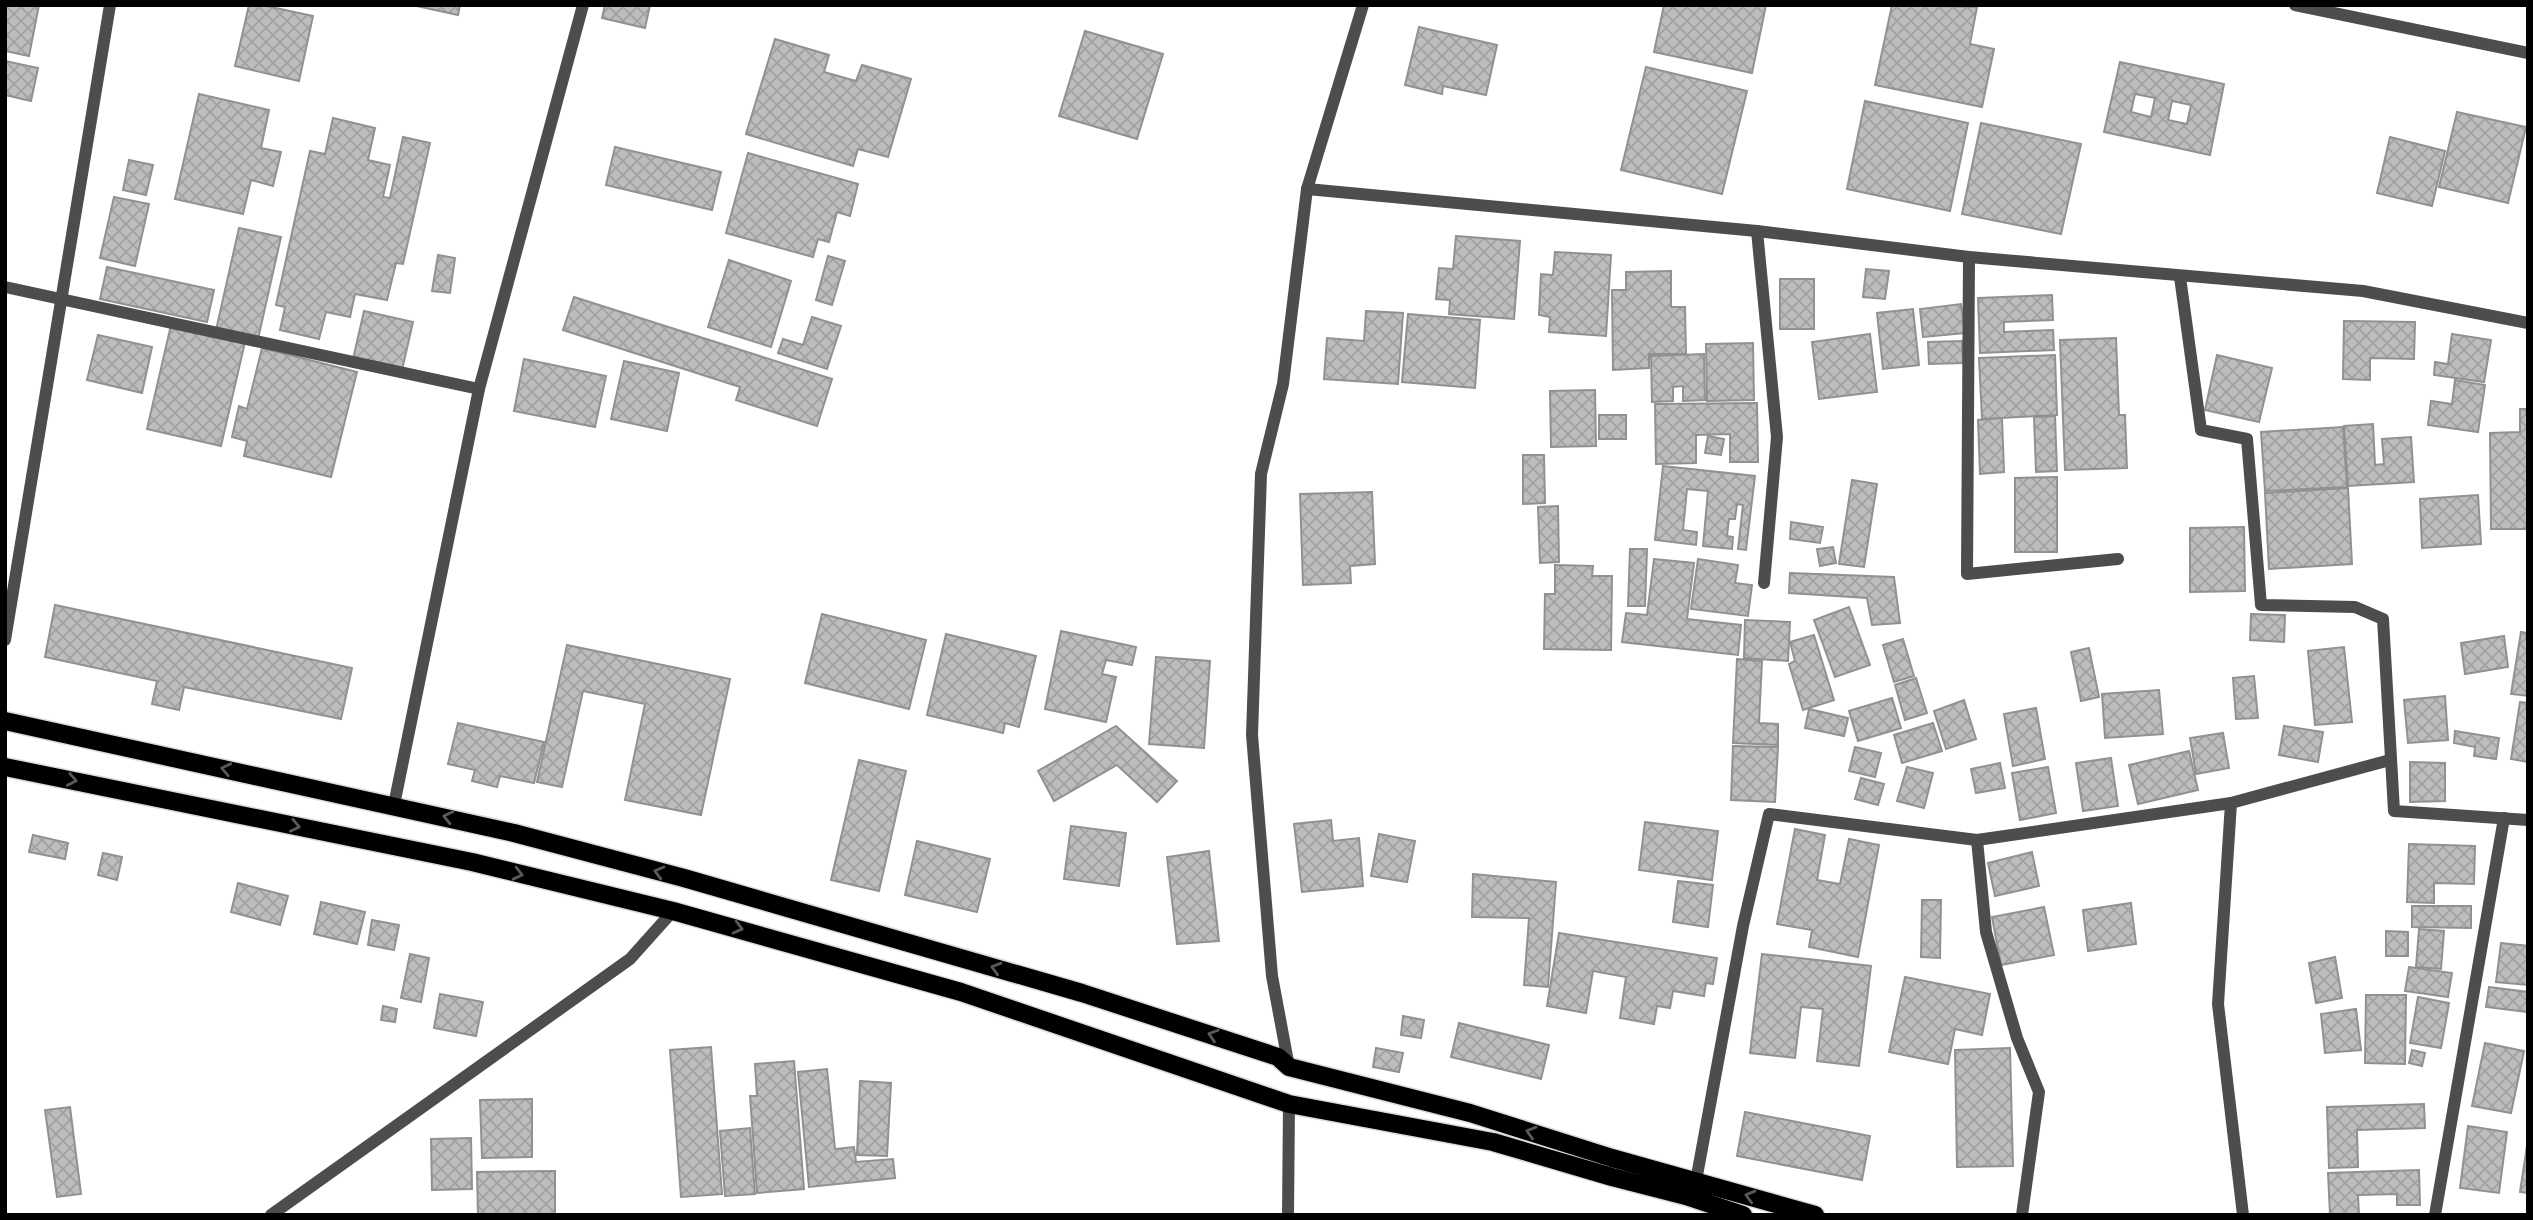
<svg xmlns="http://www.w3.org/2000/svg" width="2533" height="1220" font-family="'Source Sans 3',sans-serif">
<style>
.building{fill:url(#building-cross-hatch);stroke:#919191;stroke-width:2;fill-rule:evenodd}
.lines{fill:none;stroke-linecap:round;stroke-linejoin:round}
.major-casing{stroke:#dbdbdb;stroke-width:21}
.minor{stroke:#4d4d4d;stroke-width:12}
.major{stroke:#000;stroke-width:18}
.oneway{stroke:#595959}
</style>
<defs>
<pattern id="building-cross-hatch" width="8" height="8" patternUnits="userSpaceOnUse" patternTransform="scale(1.75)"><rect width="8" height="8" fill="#bdbdbd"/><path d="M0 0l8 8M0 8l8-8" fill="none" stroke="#a1a1a1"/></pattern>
</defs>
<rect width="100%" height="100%" fill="#fff"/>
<g class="building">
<path d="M5,5H39L29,56L5,51Z"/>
<path d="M249,5H262L313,16L299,81L235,66Z"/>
<path d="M412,5H460L458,15Z"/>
<path d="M605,5H650L645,28L602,18Z"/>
<path d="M1664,5H1766L1752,73L1654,52Z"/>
<path d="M1892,5L1977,7L1970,44L1994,49L1982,107L1875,85Z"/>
<path d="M1419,27L1497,45L1486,95L1443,86L1442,94L1405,85Z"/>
<path d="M1085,31L1163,54L1137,139L1059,116Z"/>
<path d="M775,39L829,55L824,72L856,81L862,65L911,79L888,157L858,149L853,166L746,134Z"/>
<path d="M5,61L38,68L31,101L5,95Z"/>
<path d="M2120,62L2224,84L2210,155L2104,132ZM2135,94L2155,98L2151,117L2131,112ZM2172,101L2191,105L2187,124L2168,120Z"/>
<path d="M1646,67L1747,91L1722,194L1621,170Z"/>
<path d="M199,94L269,110L261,148L281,152L273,186L251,180L243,214L175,199Z"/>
<path d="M1865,101L1968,123L1950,211L1847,189Z"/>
<path d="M2457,112L2526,127L2508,203L2439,187Z"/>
<path d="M333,118L375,128L368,160L390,165L383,197L390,198L403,137L430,143L403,264L396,263L387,300L355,294L350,317L326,312L319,339L280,330L285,307L276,305L310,151L325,154Z"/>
<path d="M1981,123L2081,144L2061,234L1962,214Z"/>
<path d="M2390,137L2445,151L2432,206L2377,193Z"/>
<path d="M615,147L721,172L712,210L606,185Z"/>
<path d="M748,153L858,184L850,216L837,212L829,242L818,239L813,257L726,233Z"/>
<path d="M129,160L153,165L146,195L123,190Z"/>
<path d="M114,197L149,204L135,266L100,258Z"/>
<path d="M239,228L281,237L258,339L216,330Z"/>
<path d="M1456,236L1520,241L1514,319L1449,314L1450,300L1436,299L1439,268L1453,269Z"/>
<path d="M1555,252L1611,255L1606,336L1549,332L1550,317L1539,315L1541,274L1553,275Z"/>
<path d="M438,255L455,258L450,293L432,291Z"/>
<path d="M828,256L845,261L832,305L816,300Z"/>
<path d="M729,260L791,281L771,347L708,327Z"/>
<path d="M107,267L214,290L207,322L100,299Z"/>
<path d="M1866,269L1889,271L1885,299L1863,297Z"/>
<path d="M1671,271V307H1685L1686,354H1649V368L1613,370L1612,290H1626V272Z"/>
<rect x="1780" y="279" width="34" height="50"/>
<path d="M2052,295L2053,320L2004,322V332L2053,330L2054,350L1980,353L1978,298Z"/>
<path d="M574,297L832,379L817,426L736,400L740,387L563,330Z"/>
<path d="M1961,304L1965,333L1923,337L1920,309Z"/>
<path d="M1913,309L1919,365L1883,369L1877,313Z"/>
<path d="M364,311L413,322L402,370L353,359Z"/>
<path d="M1366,311L1403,313L1398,384L1324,379L1327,338L1364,341Z"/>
<path d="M1408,314L1480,320L1475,388L1402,382Z"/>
<path d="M812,317L841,326L827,369L778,353L783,339L803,345Z"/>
<path d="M2344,321L2415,322L2414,359L2370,358V380L2343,379Z"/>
<path d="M171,325L245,342L221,446L147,429Z"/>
<path d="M1870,334L1877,392L1819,399L1812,342Z"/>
<path d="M2452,334L2491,340L2484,382L2434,375L2435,362L2448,364Z"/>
<path d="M98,335L152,347L142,393L87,380Z"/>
<path d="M2116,338L2119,415H2125L2127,468L2065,470L2060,340Z"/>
<path d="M1962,341L1963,363L1929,364L1928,342Z"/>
<path d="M1753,343L1754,400L1707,401L1706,344Z"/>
<path d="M262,348L357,372L331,477L244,456L247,441L232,437L239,406L247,409Z"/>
<path d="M1704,354L1705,400L1683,401V386L1673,387V401L1652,402L1651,356Z"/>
<path d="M2055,355L2057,415L1982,419L1979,358Z"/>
<path d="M2217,355L2272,368L2259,422L2205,410Z"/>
<path d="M524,359L606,376L595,427L514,411Z"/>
<path d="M624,361L679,373L667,431L611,419Z"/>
<path d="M2455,380L2485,385L2478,432L2428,425L2431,401L2452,404Z"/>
<path d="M1595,390L1596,446L1551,447L1550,391Z"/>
<path d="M1757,403L1758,462H1730V434L1696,435V463L1656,464L1655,404Z"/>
<path d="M2520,409H2528V529H2491L2490,433L2520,432Z"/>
<rect x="1599" y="415" width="27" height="24"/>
<path d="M2055,416L2057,471L2036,472L2034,417Z"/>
<path d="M2002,418L2004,472L1980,474L1978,420Z"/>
<path d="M2373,424L2375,465L2384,464L2382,439L2411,437L2414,482L2348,486L2344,426Z"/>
<path d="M2343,427L2347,487L2265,491L2261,432Z"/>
<path d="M1708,436L1724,439L1721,455L1705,453Z"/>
<path d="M1523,455H1544L1545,503L1523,504Z"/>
<path d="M1663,466L1755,476L1746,550L1738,549L1743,505L1737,504L1735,519H1729L1727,536L1733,537L1732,549L1703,546L1708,491L1687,489L1683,530L1697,532L1696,545L1655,540Z"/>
<path d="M2057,477V552H2015V478Z"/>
<path d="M1852,480L1877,484L1864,567L1839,564Z"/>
<path d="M2348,488L2352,564L2269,569L2265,493Z"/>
<path d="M1372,492L1375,564L1350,566L1351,583L1303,585L1300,494Z"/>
<path d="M2478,495L2481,544L2422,548L2420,499Z"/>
<path d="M1558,506L1559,562L1540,563L1538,507Z"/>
<path d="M1791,522L1823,527L1820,543L1790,539Z"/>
<path d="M2244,527L2245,591L2190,592V528Z"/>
<path d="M1833,547L1836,563L1820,566L1817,549Z"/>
<path d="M1630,549H1647L1645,606H1628Z"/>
<path d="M1654,559L1694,563L1687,619L1741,625L1738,655L1622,642L1626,613L1647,615Z"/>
<path d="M1698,559L1738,565L1735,583L1752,585L1748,616L1691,609Z"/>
<path d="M1555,565L1593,566L1592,576H1612L1611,650L1544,649L1545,594H1555Z"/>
<path d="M1790,573L1894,577L1900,623L1872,625L1867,598L1789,593Z"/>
<path d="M55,605L352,668L341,719L184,687L179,710L152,704L157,681L45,657Z"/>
<path d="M1849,607L1870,665L1835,677L1814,620Z"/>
<path d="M822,614L926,640L909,709L805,683Z"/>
<path d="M2251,614L2285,615L2284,642L2250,640Z"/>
<path d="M1745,620L1790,622L1788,661L1744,658Z"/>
<path d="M1061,631L1136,647L1132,665L1106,660L1102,674L1116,677L1106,722L1045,709Z"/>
<path d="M2521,632L2528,633V696L2511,694Z"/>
<path d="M946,634L1036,656L1019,727L1005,723L1003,733L927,715Z"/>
<path d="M1814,635L1834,700L1803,710L1789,664L1795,661L1790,642Z"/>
<path d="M2504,636L2508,667L2465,674L2461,643Z"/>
<path d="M1903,639L1914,676L1894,682L1883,645Z"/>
<path d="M567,645L730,679L701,815L625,800L645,704L583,691L562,787L537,782Z"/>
<path d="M2344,647L2352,722L2315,725L2308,651Z"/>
<path d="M2089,648L2099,697L2081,701L2071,652Z"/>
<path d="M1156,657L1210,661L1204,748L1149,744Z"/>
<path d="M1737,659L1762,661L1759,723L1778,724V745L1733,743Z"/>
<path d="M2254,676L2258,718L2236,719L2233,678Z"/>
<path d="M1916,678L1927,713L1905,720L1895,685Z"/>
<path d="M2159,690L2163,734L2105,738L2102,694Z"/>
<path d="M2445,696L2448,740L2408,743L2404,700Z"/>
<path d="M1892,698L1901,728L1858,741L1849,711Z"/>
<path d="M1964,700L1976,739L1946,749L1934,711Z"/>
<path d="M2520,702L2528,703V762L2511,759Z"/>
<path d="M2036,708L2045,759L2013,766L2004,714Z"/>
<path d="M1809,709L1848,718L1844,736L1805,728Z"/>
<path d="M458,723L544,742L534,783L500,776L497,787L472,781L475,770L448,764Z"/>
<path d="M1933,723L1942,751L1902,763L1894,735Z"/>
<path d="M1116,726L1177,781L1157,802L1117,765L1054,801L1038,771Z"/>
<path d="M2284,726L2323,732L2318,762L2279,755Z"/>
<path d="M2455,731L2499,738L2496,759L2474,756L2475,747L2454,743Z"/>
<path d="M2223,733L2229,768L2196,774L2190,738Z"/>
<path d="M1733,746L1778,747L1775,802L1731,800Z"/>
<path d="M1855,747L1881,753L1875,777L1849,771Z"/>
<path d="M2189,751L2198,790L2138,804L2129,765Z"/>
<path d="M2111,758L2118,806L2083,811L2076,763Z"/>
<path d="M859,760L906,771L879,891L831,880Z"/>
<path d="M2410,762L2445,763V801L2410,802Z"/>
<path d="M2000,763L2005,788L1976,793L1971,769Z"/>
<path d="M1907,767L1933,773L1924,808L1897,801Z"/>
<path d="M2048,767L2056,813L2020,820L2012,773Z"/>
<path d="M1861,778L1884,784L1878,805L1855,799Z"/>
<path d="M1331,820L1333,841L1359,838L1363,886L1302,892L1294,824Z"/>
<path d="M1645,822L1718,831L1712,880L1639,870Z"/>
<path d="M1071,826L1126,833L1119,886L1064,879Z"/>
<path d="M1795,829L1825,835L1817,880L1840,884L1849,839L1879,845L1858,957L1809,947L1812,930L1777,924Z"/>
<path d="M1379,834L1415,841L1407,882L1371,876Z"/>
<path d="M33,835L68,843L65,859L29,852Z"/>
<path d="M917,841L990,859L977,912L905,895Z"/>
<path d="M2409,844L2475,846L2474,884L2434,883V903L2407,902Z"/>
<path d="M1209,851L1219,941L1177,944L1167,857Z"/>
<path d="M2032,852L2039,886L1995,896L1988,863Z"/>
<path d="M103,853L122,857L117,880L98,875Z"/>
<path d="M1473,874L1556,882L1548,987L1524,985L1529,918L1472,917Z"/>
<path d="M1678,881L1713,885L1708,927L1673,922Z"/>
<path d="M238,883L288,896L280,925L231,912Z"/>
<path d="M1922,900H1941L1940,958L1921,957Z"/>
<path d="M321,902L365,912L357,944L314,934Z"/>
<path d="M2131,903L2136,944L2088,951L2083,910Z"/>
<path d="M2412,906H2471V928L2412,927Z"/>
<path d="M2044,907L2054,955L2001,965L1992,917Z"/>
<path d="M372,920L399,925L394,950L368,945Z"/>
<path d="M2419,929L2444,931L2441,969L2416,967Z"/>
<path d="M2386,931L2408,932V956H2386Z"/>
<path d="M1559,933L1717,958L1713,984L1706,983L1704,996L1673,991L1670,1008L1657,1006L1654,1024L1620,1018L1626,977L1593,971L1586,1013L1547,1006Z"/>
<path d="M2501,943L2528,946V985L2496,982Z"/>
<path d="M410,954L429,958L421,1002L401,998Z"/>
<path d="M1762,954L1871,966L1859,1066L1817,1061L1823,1009L1801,1007L1795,1058L1750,1053Z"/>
<path d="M2335,957L2342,998L2316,1003L2309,963Z"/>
<path d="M2409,967L2452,973L2448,997L2405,991Z"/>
<path d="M1905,977L1990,994L1982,1035L1955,1029L1948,1064L1889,1052Z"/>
<path d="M2489,987L2528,992V1012L2486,1007Z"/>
<path d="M440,994L483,1002L476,1036L434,1028Z"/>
<path d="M2366,995H2406L2405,1064L2365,1063Z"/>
<path d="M2418,997L2449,1003L2441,1048L2410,1043Z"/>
<path d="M383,1006L397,1009L395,1022L381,1020Z"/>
<path d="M2356,1009L2361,1050L2325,1053L2321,1014Z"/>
<path d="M1403,1016L1424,1020L1421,1038L1401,1035Z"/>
<path d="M1459,1023L1549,1045L1541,1079L1451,1057Z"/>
<path d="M2485,1043L2524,1051L2511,1113L2472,1106Z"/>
<path d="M711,1047L722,1194L681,1197L670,1050Z"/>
<path d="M1376,1048L1403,1053L1399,1072L1373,1067Z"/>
<path d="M2010,1048L2013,1166L1957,1167L1955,1050Z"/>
<path d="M2412,1050L2425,1053L2422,1066L2409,1063Z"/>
<path d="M794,1061L804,1189L757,1193L750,1096H757L755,1064Z"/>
<path d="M827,1069L835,1149L854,1147L856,1162L893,1159L895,1178L809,1187L798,1072Z"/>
<path d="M860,1081L891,1083L887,1156L857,1155Z"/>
<path d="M532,1099V1157L482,1158L480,1100Z"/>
<path d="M2424,1104L2425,1128L2357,1130L2358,1167L2329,1168L2327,1107Z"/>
<path d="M70,1107L81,1194L57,1197L45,1110Z"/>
<path d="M1745,1112L1870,1136L1862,1180L1737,1156Z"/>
<path d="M2468,1126L2507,1132L2499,1193L2460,1188Z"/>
<path d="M750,1128L755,1194L725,1196L720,1131Z"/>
<path d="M471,1138L472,1189L432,1190L431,1139Z"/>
<path d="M2528,1139V1193L2520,1192Z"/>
<path d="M2419,1170L2420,1205H2397V1194L2358,1195L2359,1215H2330L2328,1173Z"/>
<path d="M555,1171V1215H478L477,1172Z"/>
</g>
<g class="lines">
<g class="major-casing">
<g id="major">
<path d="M5,721L514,833L684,878L1082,993L1278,1057L1289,1067L1470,1113L1612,1158L1815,1215"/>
<path d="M5,767L472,862L673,911L961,992L1289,1104L1493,1142L1612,1177L1686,1196L1743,1215"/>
</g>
</g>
<g class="minor">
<path d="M2295,5L2528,53"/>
<path d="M1307,189L1757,231L1969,257L2363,291L2528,323"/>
<path d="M1757,231L1777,437L1764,583"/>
<path d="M1969,257L1967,574L2118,559"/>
<path d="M2180,277L2201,430L2247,439L2261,605L2355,607L2383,619L2394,811L2528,820"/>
<path d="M5,287L479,389"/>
<path d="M5,640L110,5"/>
<path d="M2231,803L2218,1004L2243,1215"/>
<path d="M394,805L479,389L583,5"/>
<path d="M1977,840L1986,932L2017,1038L2039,1092L2022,1215"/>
<path d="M1289,1067L1272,976L1252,735L1261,474L1283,384L1307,189L1363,5"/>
<path d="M1696,1181L1743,926L1769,814L1977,840L2231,803L2390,760"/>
<path d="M271,1215L630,959L673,911"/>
<path d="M1288,1215L1289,1104"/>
<path d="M2435,1215L2504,818"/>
</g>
<use href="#major" class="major"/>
</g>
<defs><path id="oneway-chevron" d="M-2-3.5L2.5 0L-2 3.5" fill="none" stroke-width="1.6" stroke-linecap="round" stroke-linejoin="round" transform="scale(1.75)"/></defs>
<g class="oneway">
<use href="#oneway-chevron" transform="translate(226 769) rotate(-168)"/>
<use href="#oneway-chevron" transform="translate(72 780) rotate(11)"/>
<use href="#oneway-chevron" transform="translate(448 817) rotate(-167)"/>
<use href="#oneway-chevron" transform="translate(295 826) rotate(12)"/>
<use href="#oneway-chevron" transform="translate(659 872) rotate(-165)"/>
<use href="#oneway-chevron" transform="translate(518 874) rotate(14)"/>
<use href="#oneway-chevron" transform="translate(738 928) rotate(15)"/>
<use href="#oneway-chevron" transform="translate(996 968) rotate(-164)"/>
<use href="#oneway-chevron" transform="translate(1213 1035) rotate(-162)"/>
<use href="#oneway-chevron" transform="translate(1531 1132) rotate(-163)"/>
<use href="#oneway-chevron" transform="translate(1750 1196) rotate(-164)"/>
</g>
<rect width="2533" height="1220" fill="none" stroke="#000000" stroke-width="14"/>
</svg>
